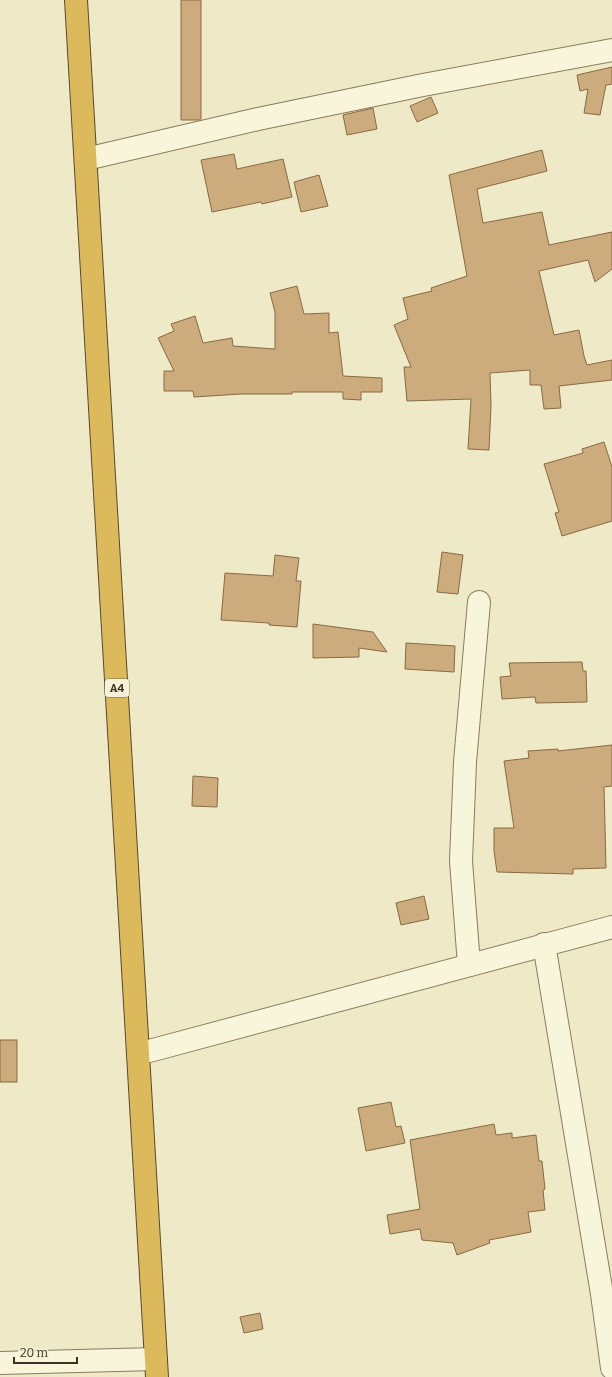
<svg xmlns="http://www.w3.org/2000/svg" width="612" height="1377" font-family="Bitter,serif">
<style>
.building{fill:#ccab7d;stroke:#896a42}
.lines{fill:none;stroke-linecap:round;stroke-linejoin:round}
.street-casing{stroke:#8a7c5c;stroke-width:24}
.highway-casing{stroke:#584a30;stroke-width:24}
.street{stroke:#f9f5db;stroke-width:22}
.highway{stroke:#dcb95a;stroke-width:22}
.labels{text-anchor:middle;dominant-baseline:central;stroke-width:3.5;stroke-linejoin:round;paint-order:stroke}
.shield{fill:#f6f2d7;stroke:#736b57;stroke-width:1}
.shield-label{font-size:11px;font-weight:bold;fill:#3b3120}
</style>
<rect width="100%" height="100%" fill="#eee9c7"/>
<g class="building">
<path d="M181,0H201V119L199,120H181Z"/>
<path d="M612,67V84L606,85L600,115L584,113L588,89L580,91L577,75Z"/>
<path d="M431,97L438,113L417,122L410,106Z"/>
<path d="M373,108L377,129L347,135L343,115Z"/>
<path d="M542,150L547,171L477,189L483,223L542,212L549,245L612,232V269L595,282L588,260L539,271L554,335L579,330L584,356L587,365L612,360V380L559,386L561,408L544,409L541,385H530V370L490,373L491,406L489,450L468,449L471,399L407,401L404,367H411L394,325L408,319L403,298L432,291L431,288L467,276L449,175Z"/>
<path d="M234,154L237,169L283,159L292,197L262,204L261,202L212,212L201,160Z"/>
<path d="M319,175L328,206L301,212L294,182Z"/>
<path d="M297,286L304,314L329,313V333L338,332L343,376L382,378V392H361V400L343,399V392H292V394H241L194,397L193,391H164V371H174L158,338L174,331L171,324L195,316L203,343L232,338L233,346L275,349V312L270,293Z"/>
<path d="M604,442L612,467V521L562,536L555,513L559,512L544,464L583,453L582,449Z"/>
<path d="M442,552L463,555L458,594L437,592Z"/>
<path d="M275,555L299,558L296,581H301L297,627L269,625V623L221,620L225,573L273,576Z"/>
<path d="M313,624L373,632L387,652L359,648V657L313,658Z"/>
<path d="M406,643L455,646L454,672L405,669Z"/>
<path d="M582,662L583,671H586L587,702L536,703L535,697L502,699L500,677L511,676L509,663Z"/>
<path d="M612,745V786L604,787L606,868L573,869V874L497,872L494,851V828H514L504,761L529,758L528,751L558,749V751Z"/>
<path d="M193,776L218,778L217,807L192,806Z"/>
<path d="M424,896L429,919L401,925L396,903Z"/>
<rect x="0" y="1040" width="17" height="42"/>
<path d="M391,1102L396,1127L401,1126L405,1143L366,1151L358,1108Z"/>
<path d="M494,1124L496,1135L512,1133V1138L536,1135L539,1161H542L545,1189L543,1190L545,1210L528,1212L531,1232L489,1240L490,1243L457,1255L453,1243L422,1240L420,1229L390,1234L387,1215L420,1209L410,1140Z"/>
<path d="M260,1313L263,1329L244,1333L240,1317Z"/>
</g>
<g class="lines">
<g class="street-casing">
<g id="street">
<path d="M86,159L258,119L423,85L612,50"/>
<path d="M544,944L602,1294L612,1368"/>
<path d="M469,965L461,861L465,762L479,602"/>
<path d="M138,1054L612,927"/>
<path d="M0,1363L156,1359"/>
</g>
</g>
<g class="highway-casing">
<path id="highway" d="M76,0L157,1377"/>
</g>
<use href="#street" class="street"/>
<use href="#highway" class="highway"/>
</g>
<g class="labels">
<rect class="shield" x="105" y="679" width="24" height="18" rx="3"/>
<g class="shield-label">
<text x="117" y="688">A4</text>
</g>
</g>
<path d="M14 1357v6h63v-6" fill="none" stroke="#3b3120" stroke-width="2"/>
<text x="20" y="1357" font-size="12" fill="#3b3120" stroke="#f6f2d7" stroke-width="3" paint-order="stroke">20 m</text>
</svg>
